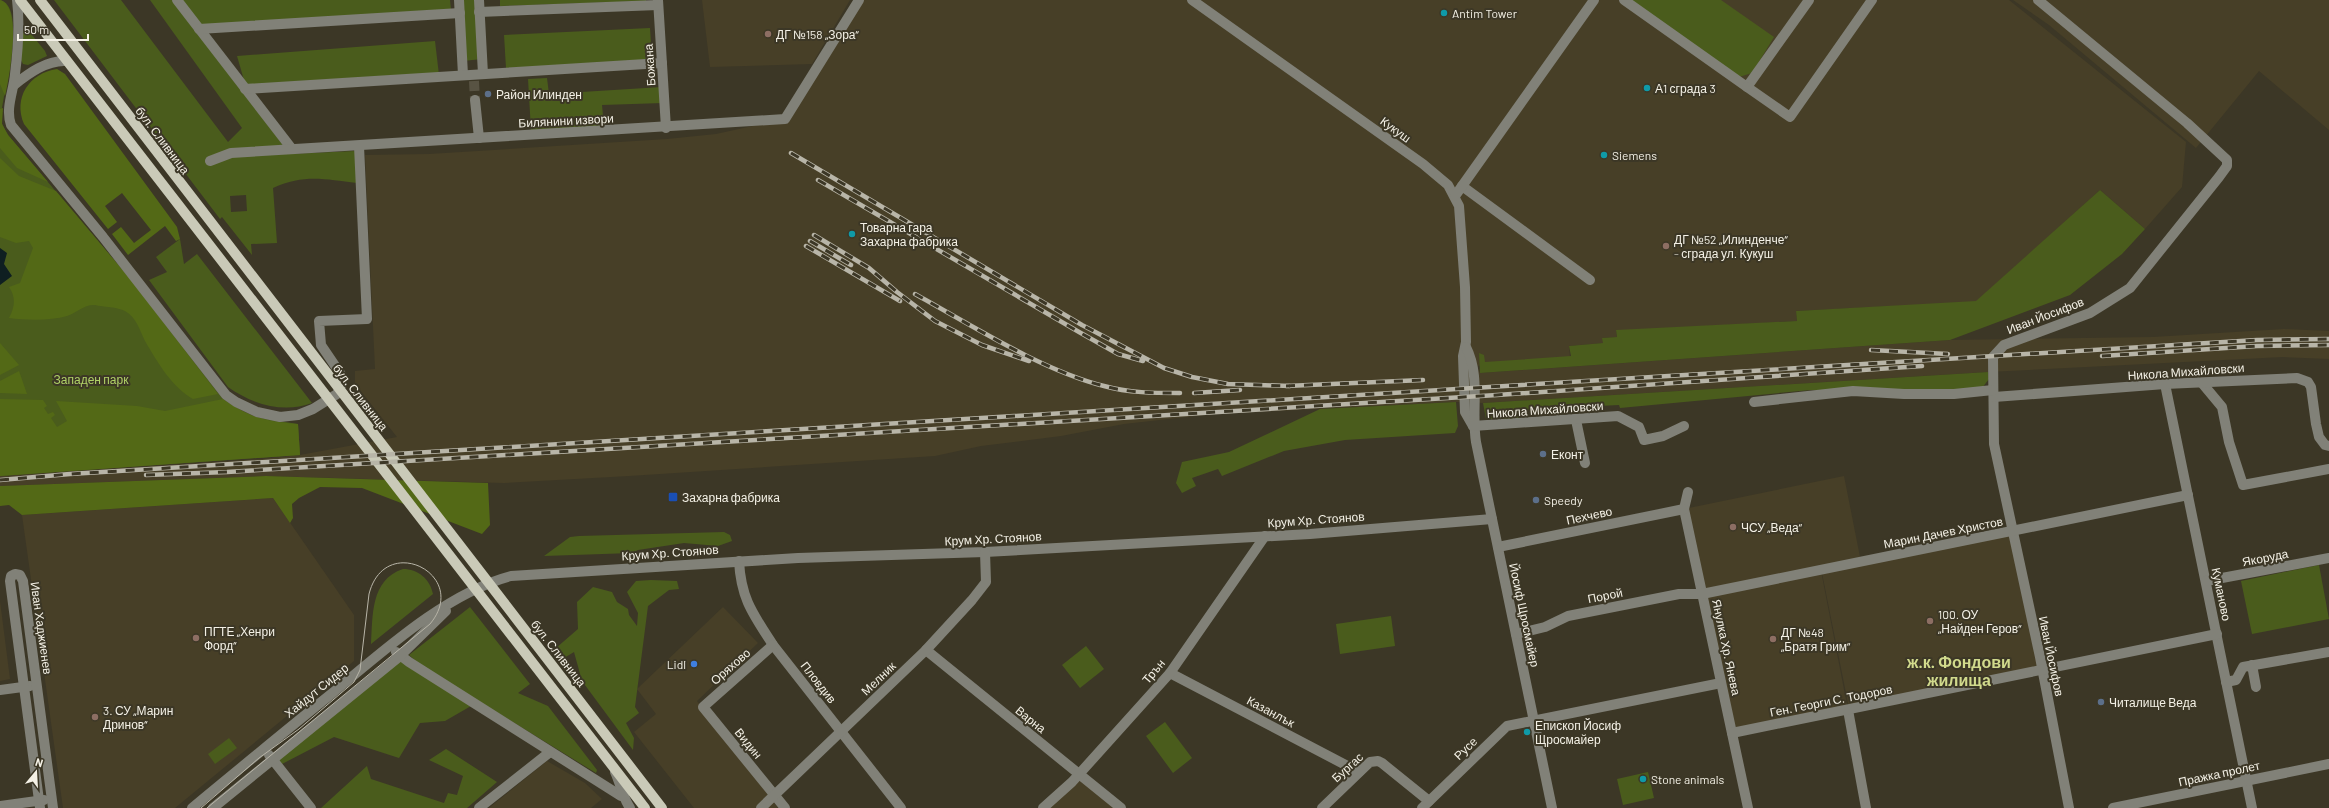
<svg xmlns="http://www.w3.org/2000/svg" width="2329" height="808" font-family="Barlow,sans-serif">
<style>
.built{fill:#473f27}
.green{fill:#4a5c1c;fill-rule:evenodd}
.forest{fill:#536916}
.water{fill:#0f1f21}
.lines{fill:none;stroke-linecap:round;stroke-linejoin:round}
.minor-tunnel{stroke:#585343;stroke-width:10;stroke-dasharray:10 5;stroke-linecap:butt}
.minor{stroke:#818178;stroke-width:10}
.major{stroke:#cacab8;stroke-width:10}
.tram{stroke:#b8b5a8;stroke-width:1}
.rail-casing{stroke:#b8b5a8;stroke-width:4.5}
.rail{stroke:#3c3726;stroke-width:3;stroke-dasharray:9;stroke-linecap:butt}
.culture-dot{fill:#0f9aa8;stroke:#3c3726;stroke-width:1.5}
.education-dot{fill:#8d6e63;stroke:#3c3726;stroke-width:1.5}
.service-dot{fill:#5c6f8a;stroke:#3c3726;stroke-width:1.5}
.transit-dot{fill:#1a4fb4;stroke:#3c3726;stroke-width:1.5}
.shop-dot{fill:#3f7fe0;stroke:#3c3726;stroke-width:1.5}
.labels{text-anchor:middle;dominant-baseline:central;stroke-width:4;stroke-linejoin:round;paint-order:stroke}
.poi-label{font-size:12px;fill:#f4f1e6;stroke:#3c3726;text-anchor:start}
.street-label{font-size:12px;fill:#f4f1e6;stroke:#3c3726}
.park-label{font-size:12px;fill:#b0d167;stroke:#3c3726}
.district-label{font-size:16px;font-weight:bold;fill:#d1da8c;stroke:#3c3726}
</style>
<rect width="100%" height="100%" fill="#3c3726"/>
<g class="built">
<path d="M702,0H850L812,64L710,67Z"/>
<path d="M859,0H2009L2186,142L2182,187L2145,229L2100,190L1976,302L1796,311L1797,321L1616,331L1617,337L1603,338V343L1569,346L1570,357L1477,366L1480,373L1950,340L2153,337L2284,329L2329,331V359L2283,357L1988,372L1483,403L1456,402L1214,414L1124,424L1061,436L981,446L935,456L629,476L504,483L266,476L0,486V476L261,459L300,455L397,437L355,384V371L375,369L365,155L429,154L667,139L716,134L785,119Z"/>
<path d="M2013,0H2329V130L2259,71L2196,148L2049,25Z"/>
<path d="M1844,476L1861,562L1821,571L1848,710L1732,733L1684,509Z"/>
<path d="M273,498L354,615V661L175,808H63L22,515Z"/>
<path d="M2009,534L2040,668L1849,708L1822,573Z"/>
<path d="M0,601L10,679L0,681Z"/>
<path d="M723,607L758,643L697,701L778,808H694L634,732L656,714L637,689Z"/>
<path d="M547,761L585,783L602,799L591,808H489Z"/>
<path d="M1078,774L1121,808H1043Z"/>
</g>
<g class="green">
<path d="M0,0C29,7 1,98 1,118C1,124 5,129 8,135L131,280L223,399L245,414L255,417L298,424L300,455L0,476Z"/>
<path d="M54,0H121L228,142L242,128L150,0H172L290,154L355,151L357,183C324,179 304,174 273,188L277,243L251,244L252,255L222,217L220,219ZM246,195L247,211L231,212L230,196Z"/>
<path d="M180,0H450L451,10L201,26Z"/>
<path d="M459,0H479L482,59L463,61Z"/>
<path d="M500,0H646V1L500,6Z"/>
<path d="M1631,0H1721L1774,37L1752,73L1739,77Z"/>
<path d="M650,28L652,61L506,68L504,35Z"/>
<path d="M25,30H28L45,51L47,56L28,65L23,64L21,60L22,33Z"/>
<path d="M435,41L439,75L246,87L237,56Z"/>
<path d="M547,78L549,94L662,87L663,103L602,105L604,126L531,130L528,79Z"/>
<path d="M2100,190L2145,229L2122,254L2070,295L1950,340L1480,373L1479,353L1484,355L1485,362L1571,356L1569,346L1603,343L1602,338L1617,337L1616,330L1797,321L1796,311L1976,301Z"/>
<path d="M180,239L184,264L197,254L312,403C283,414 252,404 228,387L149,280L167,272L156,257Z"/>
<path d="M1988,372L1989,379L1982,388L1953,391L1811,390L1620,408L1619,405L1519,410V419H1486L1483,403Z"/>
<path d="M1456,402L1458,426L1455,433L1345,440L1284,451L1222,476L1218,469L1192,478L1196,486L1182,493L1176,483L1182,462L1229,452L1320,409Z"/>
<path d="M724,532L730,535L732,541L718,546L684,543L638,550L632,553L544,556L570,537L579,536Z"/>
<path d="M2319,565L2329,619L2252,634L2241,581Z"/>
<path d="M403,569C418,569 430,579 433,594L371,644C373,616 370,580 403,569Z"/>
<path d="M651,580L677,581L679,589L669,590L648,606L635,707L639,713L626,723L634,738L633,750L582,681L574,652L564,658L556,648L578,629L577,602L593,587L612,592L617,602L628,609L629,615L637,626L638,613L627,592L636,581Z"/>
<path d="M470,607L530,684L518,693L548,706L597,770L596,773L423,667L409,655Z"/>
<path d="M1391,616L1395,646L1340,654L1336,624Z"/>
<path d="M1086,646L1104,669L1080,688L1062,665Z"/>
<path d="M400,660L471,706L445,721L420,723L399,758L334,737L282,764L278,759Z"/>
<path d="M1165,722L1192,758L1173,773L1146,736Z"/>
<path d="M229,738L237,748L215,764L208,754Z"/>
<path d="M446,749L497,782L467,808H321L367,766L371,779L444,803L448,793L457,795L463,776L429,760Z"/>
<path d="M1648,772L1654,798L1623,805L1617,779Z"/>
</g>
<g class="forest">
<path d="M0,0C23,6 9,79 5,96L0,84Z"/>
<path d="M57,69L65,74L177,227L180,239L176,241L165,226L128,255L112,234L121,227L134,243L151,230L122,193L105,206L117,222L108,229L24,124C13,98 29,73 57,69Z"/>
<path d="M3,108L2,124L8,135L48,182L17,168L0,148V109Z"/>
<path d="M0,158L19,176L56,191L131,280L218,394L193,399C171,386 158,363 145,341C139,329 137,318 125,311C118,307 103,307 95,305C85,304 76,313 67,316C50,321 26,320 9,318C15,307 16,297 9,287L20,283L33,248L29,241L16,243L0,237Z"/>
<path d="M0,343L19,365L0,375Z"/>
<path d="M19,371L27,394L0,393V381Z"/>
<path d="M0,399L43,400L47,406L44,408L48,414L53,412L55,415L51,418L57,427L67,421L56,401L137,406L165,411L223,399C251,418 265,421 298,424L300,455L0,476Z"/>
<path d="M266,476L488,483L490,525L482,534L362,488L320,487L299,498L292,504L293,518L290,523L273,498L22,515L9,505L0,506V486Z"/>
</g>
<path class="water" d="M0,248L7,253L4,264L12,276L0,285Z"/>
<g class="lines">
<path class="minor-tunnel" d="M474,81L475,100"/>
<g class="minor">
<path d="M17,0C20,24 18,50 15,74C14,90 5,108 11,125L103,237L226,395L236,402L257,412L280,417L298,415L313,409L337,394L342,383V376L321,345L319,321L367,319L359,146"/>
<path d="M177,0L292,149"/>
<path d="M459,0L463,75"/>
<path d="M479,0L483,74"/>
<path d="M658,0L666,128"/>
<path d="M1192,0L1423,164L1448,185L1459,206L1465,287L1466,342L1463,356L1465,412L1473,426"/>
<path d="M1624,0L1747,87L1809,0"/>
<path d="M2038,0L2187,123L2227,160V166L2219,177L2130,288L2090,313L2004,345L1993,357L1994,444L2040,657L2069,808"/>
<path d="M479,12L658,5"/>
<path d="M199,29L460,13"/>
<path d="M14,85C29,73 47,60 66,61"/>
<path d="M1747,87L1790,117L1872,0"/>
<path d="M245,89L662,63"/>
<path d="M475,100L479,138"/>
<path d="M210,161L231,153L785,119L859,0"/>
<path d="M1462,186L1590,280"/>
<path d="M1455,196L1594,0"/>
<path d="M1466,347C1481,376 1471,411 1476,442L1552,808"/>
<path d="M2202,383L2222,407L2229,442L2243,485L2329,469"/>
<path d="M2165,384L2252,808"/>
<path d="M1994,397L2165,384L2297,378L2308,382L2311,387L2316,424L2319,437L2325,445L2329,446"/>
<path d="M1754,402L1853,391L1904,394H1954L1993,390"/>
<path d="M1576,420L1585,463"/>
<path d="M1473,426L1618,416L1639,427L1644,440L1663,436L1684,426"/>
<path d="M1688,492L1684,509L1748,808"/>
<path d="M1498,547L1684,509"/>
<path d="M739,561C741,599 753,614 773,645L901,808"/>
<path d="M2206,581L2329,558"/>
<path d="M1516,634L1545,627L1568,616L1679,594H1702L2188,495"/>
<path d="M773,645L703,707L785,808"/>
<path d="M926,650L1121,808"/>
<path d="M396,652L409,662L621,796"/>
<path d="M2252,665L2256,687"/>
<path d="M1170,673L1359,772"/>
<path d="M2226,682L2236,680L2243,667L2329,652"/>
<path d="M0,690L30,686"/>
<path d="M1848,710L1866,808"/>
<path d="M1732,733L2217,634"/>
<path d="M269,755L311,808"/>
<path d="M615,772C621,785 622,796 630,808"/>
<path d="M0,806L44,800"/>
<path d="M40,808L10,581L11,576L15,574L20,575L23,581L53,808"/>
<path d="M192,808C238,770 284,732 330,695C382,652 446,593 511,576L798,558L985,552L1310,534L1492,519"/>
<path d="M213,808L400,656L446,611"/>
<path d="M479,808L550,752"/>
<path d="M761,808L926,650L972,600L986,582L985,552"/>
<path d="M1043,808L1072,782L1170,673L1265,536"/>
<path d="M1322,808L1370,762L1378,761L1382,763L1429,801"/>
<path d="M1422,808L1507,726L1721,683"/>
<path d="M2113,808L2329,764"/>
</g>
<g class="major">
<path d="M20,0L645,808"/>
<path d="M40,0L662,808"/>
</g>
<path class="tram" d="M201,808L259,758L299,729L354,682L360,670L369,594C385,531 471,575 430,624L207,808"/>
<g class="rail-casing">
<g id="rail">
<path d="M791,153L1082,325L1164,368L1192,377L1228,384L1290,386"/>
<path d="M818,180L1079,332L1118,354L1143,361"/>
<path d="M814,235L869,268L897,292L935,321L982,345L1029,361"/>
<path d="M810,241L851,265"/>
<path d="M806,246L900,301"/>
<path d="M915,294C973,326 1041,370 1104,386C1129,393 1154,393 1180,393"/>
<path d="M1871,350L1948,354"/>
<path d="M2102,356L2257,346L2329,345"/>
<path d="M1286,386L1423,380"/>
<path d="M1194,393L1240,390"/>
<path d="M146,475L227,472L1497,395L1922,366"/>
<path d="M0,480L70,474L1978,357L2257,340L2329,339"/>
</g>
</g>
<use href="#rail" class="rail"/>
</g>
<g class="culture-dot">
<circle cx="1444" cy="13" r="4"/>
<circle cx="1647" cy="88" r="4"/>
<circle cx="1604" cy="155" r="4"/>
<circle cx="852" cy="234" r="4"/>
<circle cx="1527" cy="732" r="4"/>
<circle cx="1643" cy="779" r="4"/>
</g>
<g class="education-dot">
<circle cx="768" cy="34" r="4"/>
<circle cx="1666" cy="246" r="4"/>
<circle cx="1733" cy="527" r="4"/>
<circle cx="1930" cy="621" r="4"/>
<circle cx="196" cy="638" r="4"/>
<circle cx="1773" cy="639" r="4"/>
<circle cx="95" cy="717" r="4"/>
</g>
<g class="service-dot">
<circle cx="488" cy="94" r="4"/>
<circle cx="1543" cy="454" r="4"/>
<circle cx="1536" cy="500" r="4"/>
<circle cx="2101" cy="702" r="4"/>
</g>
<rect class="transit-dot" x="668" y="492" width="10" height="10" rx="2"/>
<circle class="shop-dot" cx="694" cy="664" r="4"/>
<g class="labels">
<g class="poi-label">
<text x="1452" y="13">Antim Tower</text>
<text x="776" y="34">ДГ №158 „Зора“</text>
<text x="1655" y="88">А1 сграда 3</text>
<text x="496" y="94">Район Илинден</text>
<text x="1612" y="155">Siemens</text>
<text x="860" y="227">Товарна гара<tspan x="860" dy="14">Захарна фабрика</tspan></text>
<text x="1674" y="239">ДГ №52 „Илинденче“<tspan x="1674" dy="14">- сграда ул. Кукуш</tspan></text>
<text x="1551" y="454">Еконт</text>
<text x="682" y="497">Захарна фабрика</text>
<text x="1544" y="500">Speedy</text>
<text x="1741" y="527">ЧСУ „Веда“</text>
<text x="1938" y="614">100. ОУ<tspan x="1938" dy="14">„Найден Геров“</tspan></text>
<text x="204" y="631">ПГТЕ „Хенри<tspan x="204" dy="14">Форд“</tspan></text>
<text x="1781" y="632">ДГ №48<tspan x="1781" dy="14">„Братя Грим“</tspan></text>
<text x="686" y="664" text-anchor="end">Lidl</text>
<text x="2109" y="702">Читалище Веда</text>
<text x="103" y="710">3. СУ „Марин<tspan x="103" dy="14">Дринов“</tspan></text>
<text x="1535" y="725">Епископ Йосиф<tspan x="1535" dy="14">Щросмайер</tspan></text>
<text x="1651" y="779">Stone animals</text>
</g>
<g class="street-label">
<text transform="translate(649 65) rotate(-94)">Божана</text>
<text transform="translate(566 120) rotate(-3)">Билянини извори</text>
<text transform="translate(1396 129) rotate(36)">Кукуш</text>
<text transform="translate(163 140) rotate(53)">бул. Сливница</text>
<text transform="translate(2045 315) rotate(-21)">Иван Йосифов</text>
<text transform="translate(2186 371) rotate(-4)">Никола Михайловски</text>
<text transform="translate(361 397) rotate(52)">бул. Сливница</text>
<text transform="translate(1545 409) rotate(-4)">Никола Михайловски</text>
<text transform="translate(1589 515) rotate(-12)">Пехчево</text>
<text transform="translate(1316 519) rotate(-4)">Крум Хр. Стоянов</text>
<text transform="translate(1943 532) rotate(-11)">Марин Дачев Христов</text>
<text transform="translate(993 538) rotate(-3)">Крум Хр. Стоянов</text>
<text transform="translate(670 552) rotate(-4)">Крум Хр. Стоянов</text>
<text transform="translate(2265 557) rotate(-11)">Якоруда</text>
<text transform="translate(2222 594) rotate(78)">Куманово</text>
<text transform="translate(1605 595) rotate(-11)">Порой</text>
<text transform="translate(1525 615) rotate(78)">Йосиф Щросмайер</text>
<text transform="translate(42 628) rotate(82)">Иван Хаджиенев</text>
<text transform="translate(1727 647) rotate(78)">Янулка Хр. Янева</text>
<text transform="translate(559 653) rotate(52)">бул. Сливница</text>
<text transform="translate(2052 656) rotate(78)">Иван Йосифов</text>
<text transform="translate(730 666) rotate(-41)">Оряхово</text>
<text transform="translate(1153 671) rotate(-50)">Трън</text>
<text transform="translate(878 678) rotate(-44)">Мелник</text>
<text transform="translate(819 682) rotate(52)">Пловдив</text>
<text transform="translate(316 690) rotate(-39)">Хайдут Сидер</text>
<text transform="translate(1831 700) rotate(-11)">Ген. Георги С. Тодоров</text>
<text transform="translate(1271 711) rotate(28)">Казанлък</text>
<text transform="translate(1031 719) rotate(39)">Варна</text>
<text transform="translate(749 743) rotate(51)">Видин</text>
<text transform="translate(1465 748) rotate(-44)">Русе</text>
<text transform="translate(1347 767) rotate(-42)">Бургас</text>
<text transform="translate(2219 773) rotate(-12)">Пражка пролет</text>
</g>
<g class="park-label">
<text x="91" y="379">Западен парк</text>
</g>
<g class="district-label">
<text x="1959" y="661">ж.к. Фондови<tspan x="1959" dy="18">жилища</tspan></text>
</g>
</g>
<g transform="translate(36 772) rotate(18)" stroke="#3c3726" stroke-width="3" paint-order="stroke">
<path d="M0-3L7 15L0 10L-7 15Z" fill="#f4f1e6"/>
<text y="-6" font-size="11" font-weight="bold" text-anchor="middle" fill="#f4f1e6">N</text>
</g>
<path d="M18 34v6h70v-6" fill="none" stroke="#f4f1e6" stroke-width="2"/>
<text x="24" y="34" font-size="12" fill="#f4f1e6" stroke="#3c3726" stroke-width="3" paint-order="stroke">50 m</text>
</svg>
